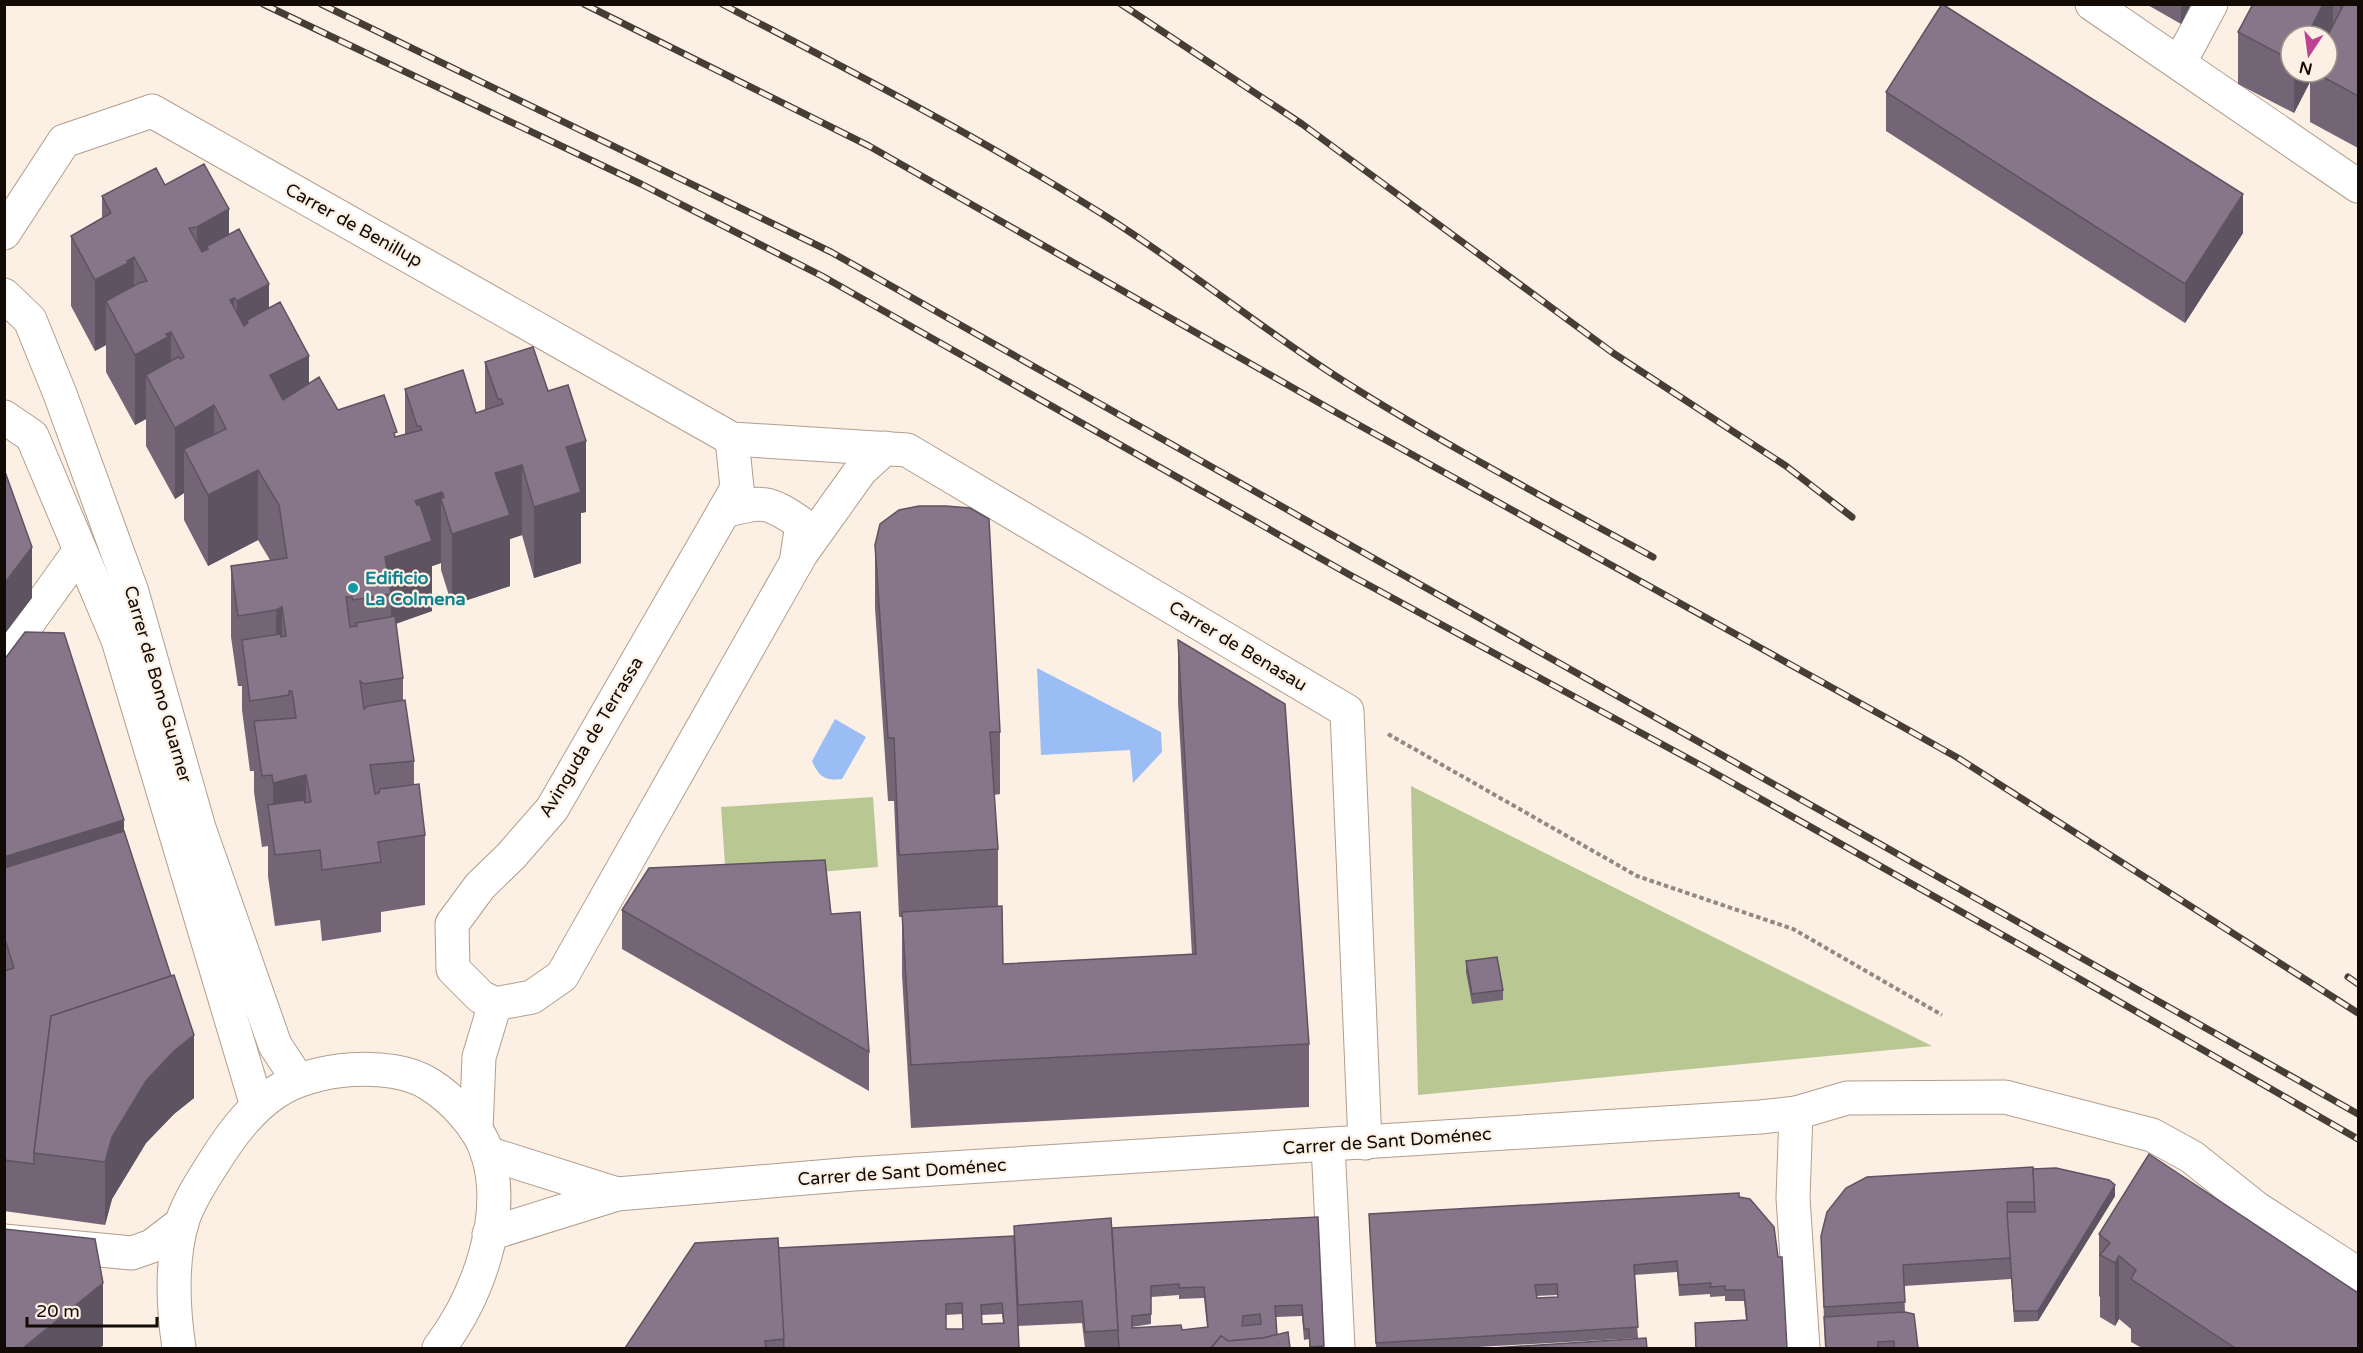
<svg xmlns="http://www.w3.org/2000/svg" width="2363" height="1353" font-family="'Varela Round',sans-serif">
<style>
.green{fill:#b9c893}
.water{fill:#9bbdf5}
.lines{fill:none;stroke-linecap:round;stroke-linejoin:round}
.minor-casing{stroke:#b29e8c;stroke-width:35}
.path{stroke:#938880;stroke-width:4;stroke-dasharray:4.5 3;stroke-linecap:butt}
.minor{stroke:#fff;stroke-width:33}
.rail-casing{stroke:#463d37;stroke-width:7}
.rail{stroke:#fcefe4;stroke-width:4.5;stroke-dasharray:14;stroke-linecap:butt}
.wall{fill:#746576;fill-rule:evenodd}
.shaded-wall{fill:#5e5360}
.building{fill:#877689;stroke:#5e5360;stroke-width:1.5;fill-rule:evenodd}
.culture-dot{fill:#0f9aa8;stroke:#fcefe4;stroke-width:2}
.labels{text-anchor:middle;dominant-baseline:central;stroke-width:4.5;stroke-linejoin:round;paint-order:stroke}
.street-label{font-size:18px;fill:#110a05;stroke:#fcefe4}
.culture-label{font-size:18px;font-weight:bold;fill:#0d838f;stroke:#fcefe4;text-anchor:start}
</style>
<rect width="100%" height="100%" fill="#fcefe4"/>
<g class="green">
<path d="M1411,786L1932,1046L1418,1095Z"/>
<path d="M873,797L878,867L726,880L721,807Z"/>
</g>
<g class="water">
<path d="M1037,668L1161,732L1162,752L1133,783L1130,750L1041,755Z"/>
<path d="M835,719L866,737L842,779C825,781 819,777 812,761Z"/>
</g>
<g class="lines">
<g class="minor-casing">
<g id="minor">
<path d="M2092,4L2358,186"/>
<path d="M2180,62L2211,4"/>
<path d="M4,233L64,141L152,111L732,439L907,450L1347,711L1365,1143"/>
<path d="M4,295L30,320L60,394L132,592L199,828L275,1045L298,1080"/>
<path d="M4,417L32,436L118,640L257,1106"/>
<path d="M724,511C764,501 767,500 802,524L796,563"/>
<path d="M4,656L79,552"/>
<path d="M495,1004L481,997L453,969L452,924L480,886L511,856L552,809L724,511L737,488L732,439"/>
<path d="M1796,1113L1793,1198L1803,1348"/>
<path d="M476,1130L479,1057L495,1004L532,997L562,976L801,554L861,470L885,448"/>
<path d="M1328,1145L1338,1348"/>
<path d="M487,1153L617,1194"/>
<path d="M489,1234L617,1194L854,1174L1760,1117L1796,1113L1847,1098L2005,1097L2152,1135L2192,1157L2256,1208L2358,1274"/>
<path d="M4,1241L132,1253L152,1246L182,1223"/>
<path d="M179,1348C173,1308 171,1262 182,1222C189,1201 202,1181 214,1162C231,1135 250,1109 276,1092C313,1067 390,1060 429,1084C452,1098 479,1127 487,1152C508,1216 477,1298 439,1348"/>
</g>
</g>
<path class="path" d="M1388,734L1637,876L1793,929L1942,1015"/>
<use href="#minor" class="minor"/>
<g class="rail-casing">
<g id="rail">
<path d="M263,4L641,184L822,276L1350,575L1704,767L2031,951L2358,1139"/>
<path d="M321,4L831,252L2358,1114"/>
<path d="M584,4L869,146L1330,409L1903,727L1958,758L2358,1013"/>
<path d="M722,4C849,70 977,136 1099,212C1184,265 1261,329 1345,382C1445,445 1549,500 1653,557"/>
<path d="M1121,4L1302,124L1613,353L1786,466L1852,517"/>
<path d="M2348,977L2358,984"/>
</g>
</g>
<use href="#rail" class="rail"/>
</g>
<g class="wall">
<path d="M2146,4H2191L2181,24Z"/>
<path d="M2253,4H2358V148L2310,122V82L2294,113L2238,84V32ZM2291,36L2327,72H2291Z"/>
<path d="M1886,92L2243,233L2185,323L1886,131Z"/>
<path d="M165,185L229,234L309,383L338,410L397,437L405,435V389L476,413L485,410V362L586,512L581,513V563L534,578L522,535L510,539V586L452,605L441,570V563L432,566V611L396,624L403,678V700L414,761V784L425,835V905L381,912V932L322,941L320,920L275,926L268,876V846L262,847L254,792V771H250L242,710V686H238L231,637V566L270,560L258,540L208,566L184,520V493L175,499L146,446V419L135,425L106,372V345L95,351L71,306V236L102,218V196Z"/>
<path d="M875,545L1000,732V794L994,795L998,849V906L1003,964L1192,955L1178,703V640L1309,1044V1107L911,1128L902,975V917H899L894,801H888L875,608Z"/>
<path d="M4,660L124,831L194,1098L174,1114L146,1143L112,1199L105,1225L4,1211Z"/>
<path d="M622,910L831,914L869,1052V1091L622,949Z"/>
<path d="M1466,961L1503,990V1000L1472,1004L1466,972Z"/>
<path d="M2033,1169L2115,1196L2038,1321L2014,1322L2011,1276V1279L1904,1286L1905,1312L1918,1348H1825L1821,1236Z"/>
<path d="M1739,1197L1787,1348H1695V1323L1746,1320L1744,1301H1725V1296L1710,1297V1294L1679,1296L1677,1272L1634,1275L1638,1338L1460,1348H1376L1369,1214ZM1557,1295V1297L1537,1298L1536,1296Z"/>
<path d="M1318,1217L1324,1348H1309V1339L1304,1340L1302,1316L1276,1317L1277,1335L1290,1348H1118V1346V1348H1085L1082,1323L1018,1326L1019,1348H625L778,1248L1014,1236V1226L1112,1228ZM1179,1295V1299L1204,1298L1207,1327L1182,1330L1132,1328V1327L1151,1324V1297ZM962,1314L963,1329H946V1315ZM1002,1314L1003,1323L982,1324V1315Z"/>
<path d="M2099,1234L2358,1348H2142L2131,1342V1329L2119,1319L2115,1326L2100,1317V1297L2099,1296Z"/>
</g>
<g class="shaded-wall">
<path d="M2181,4H2191L2181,24Z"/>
<path d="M2323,4H2333V38L2327,49V36H2307Z"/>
<path d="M2340,4H2352L2340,43Z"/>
<path d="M2294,72H2310V82L2294,113Z"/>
<path d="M2243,194V233L2185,323V284Z"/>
<path d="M229,209V280L207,246V292L197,298V227Z"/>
<path d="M134,257V328L106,301V345L95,351V280Z"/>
<path d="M269,284V355L247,320V367L237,372V301Z"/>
<path d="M234,298V368L230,300Z"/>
<path d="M171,332V403L146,375V419L135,425V355L166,334Z"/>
<path d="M309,356V427L270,446V375Z"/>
<path d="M214,405V476L184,449V493L175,499V428Z"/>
<path d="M586,441V512L581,513V563L534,578V507L566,447Z"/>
<path d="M522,465V535L510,539V586L452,605V534L495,473Z"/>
<path d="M258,470V540L208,566V495Z"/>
<path d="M442,492V502L441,499V563L432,566V611L391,625V594L385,557L415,501Z"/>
<path d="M32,547V598L4,635V584Z"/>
<path d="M282,607V677L276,681V610Z"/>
<path d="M306,775V845L273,846V783Z"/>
<path d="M124,820V883L4,920V857Z"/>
<path d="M194,1035V1098L174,1114L146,1143L112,1199L105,1225V1162L112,1137L146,1081L174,1051Z"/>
<path d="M2115,1185V1196L2038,1321V1311Z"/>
<path d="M2119,1256V1319L2115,1326V1263Z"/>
<path d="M103,1283V1346L99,1348H23Z"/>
</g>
<g class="building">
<path d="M1942,4L2243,194L2185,284L1886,92Z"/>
<path d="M2253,4H2323L2307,36H2291V60L2238,32Z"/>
<path d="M2344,4H2358V96L2314,72H2327V37Z"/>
<path d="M204,164L229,209L197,227L189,228L202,252L208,249L207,246L239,229L269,284L237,301L234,298L230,300L244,326L248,323L247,320L280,302L309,356L270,375L283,400L319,377L338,410L384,395L397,432L394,433L395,437L422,430L420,426H417L405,389L463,370L476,413L503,404L501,399H498L485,362L533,347L548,391L568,385L586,441L566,447L581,492L534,507L522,465L495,473L510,515L452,534L441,499L444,497L442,492L415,501L417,505H420L432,541L385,557L391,594L353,600L352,597H346L350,627L357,626L356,623L395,616L403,678L364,684L360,681L364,709L368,706L405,700L414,761L370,765L375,794L379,793L380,789L419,784L425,835L378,842L381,862L322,870L320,850L275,855L268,805L304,800L305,803L311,802L306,775L273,783L272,775L262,776L254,721L296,718L292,691H289V695L250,701L242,640L280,634L281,637L286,636L282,607L276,610L238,616L231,566L287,558L279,505L258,470L208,495L184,449L226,429L214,405L175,428L146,375L178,357L181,359L184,357L171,332L166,334L168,337L135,355L106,301L139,283L147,281L134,257L127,261L128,263L95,280L71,236L111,213L102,196L156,168L165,185Z"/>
<path d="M4,469L32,547L4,584Z"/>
<path d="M919,506H946L970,508L989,519L1000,732H990L998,849L899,855L894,738H888L875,545L880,524L899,510Z"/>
<path d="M25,632L64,633L124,820L4,857V660Z"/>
<path d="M1178,640L1285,704L1309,1044L911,1065L902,912L1002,906L1003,964L1196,954Z"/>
<path d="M124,831L171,976L51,1016L34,1153V1164L4,1160V971L14,968L4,936V868Z"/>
<path d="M825,860L831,914L860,912L869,1052L622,910L649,868Z"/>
<path d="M1497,957L1503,990L1472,994L1466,961Z"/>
<path d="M174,975L194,1035L174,1051L146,1081L112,1137L105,1162L34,1153L51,1016Z"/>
<path d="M2149,1154L2358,1293V1348H2235L2131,1279L2136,1270L2119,1256L2115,1263L2100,1255L2110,1243L2099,1234Z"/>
<path d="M2033,1167L2035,1202H2007L2011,1258L1903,1265L1905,1302L1824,1307L1821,1236L1827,1212L1846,1188L1867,1177Z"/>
<path d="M2056,1168L2109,1180L2115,1185L2038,1311H2014L2007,1212H2035L2033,1169Z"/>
<path d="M1739,1193V1197L1750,1199L1774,1227L1778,1257H1782L1787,1348H1696L1695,1323L1747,1320L1744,1290H1725V1286L1710,1287L1711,1283L1679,1285L1677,1261L1634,1265L1638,1327L1376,1343L1369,1214ZM1557,1284L1558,1297L1537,1298L1535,1285Z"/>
<path d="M1318,1217L1324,1346L1310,1347L1309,1329H1304L1302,1305L1275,1306L1277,1335L1263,1338L1228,1341L1221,1336L1211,1348H1119L1112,1228ZM1179,1284V1288L1204,1287L1208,1327L1182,1330L1181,1325L1132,1328V1316L1151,1314V1286ZM1260,1314L1261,1324L1242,1326L1243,1316Z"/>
<path d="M1111,1218L1118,1330L1085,1332L1082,1301L1018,1305L1014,1226Z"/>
<path d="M4,1229L95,1239L103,1283L23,1348H4Z"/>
<path d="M1014,1236L1019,1348H784L778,1248ZM962,1303L963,1329H946V1304ZM1002,1303L1004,1323L982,1324L981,1305Z"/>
<path d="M778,1238L784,1339L765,1341L766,1348H625L695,1243Z"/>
<path d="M1905,1312L1914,1314L1918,1348H1894V1341L1878,1342V1348H1826L1824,1317Z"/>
<path d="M1288,1332L1290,1348H1211L1221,1336L1228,1341L1263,1338Z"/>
<path d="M1646,1338L1647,1348H1493Z"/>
</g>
<circle class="culture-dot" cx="353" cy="588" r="6"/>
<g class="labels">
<g class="street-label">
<text transform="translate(354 225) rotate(29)">Carrer de Benillup</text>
<text transform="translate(1238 646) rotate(31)">Carrer de Benasau</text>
<text transform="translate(158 684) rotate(74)">Carrer de Bono Guarner</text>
<text transform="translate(591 737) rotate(-59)">Avinguda de Terrassa</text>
<text transform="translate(1387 1141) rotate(-4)">Carrer de Sant Doménec</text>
<text transform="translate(902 1172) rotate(-4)">Carrer de Sant Doménec</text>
</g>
<g class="culture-label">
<text x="365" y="578">Edificio<tspan x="365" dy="21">La Colmena</tspan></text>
</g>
</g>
<rect width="2363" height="1353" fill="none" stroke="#110a05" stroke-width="12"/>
<g transform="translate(2309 54) rotate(193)"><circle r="28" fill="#fcefe4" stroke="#9e938b" stroke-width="1.5"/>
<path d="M0-4.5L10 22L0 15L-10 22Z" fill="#bd4294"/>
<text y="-9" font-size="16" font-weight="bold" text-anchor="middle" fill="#110a05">N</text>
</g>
<path d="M27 1317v9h130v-9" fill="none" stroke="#110a05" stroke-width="3"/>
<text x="36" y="1317" font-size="18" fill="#110a05" stroke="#fcefe4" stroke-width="4.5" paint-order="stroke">20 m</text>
</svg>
